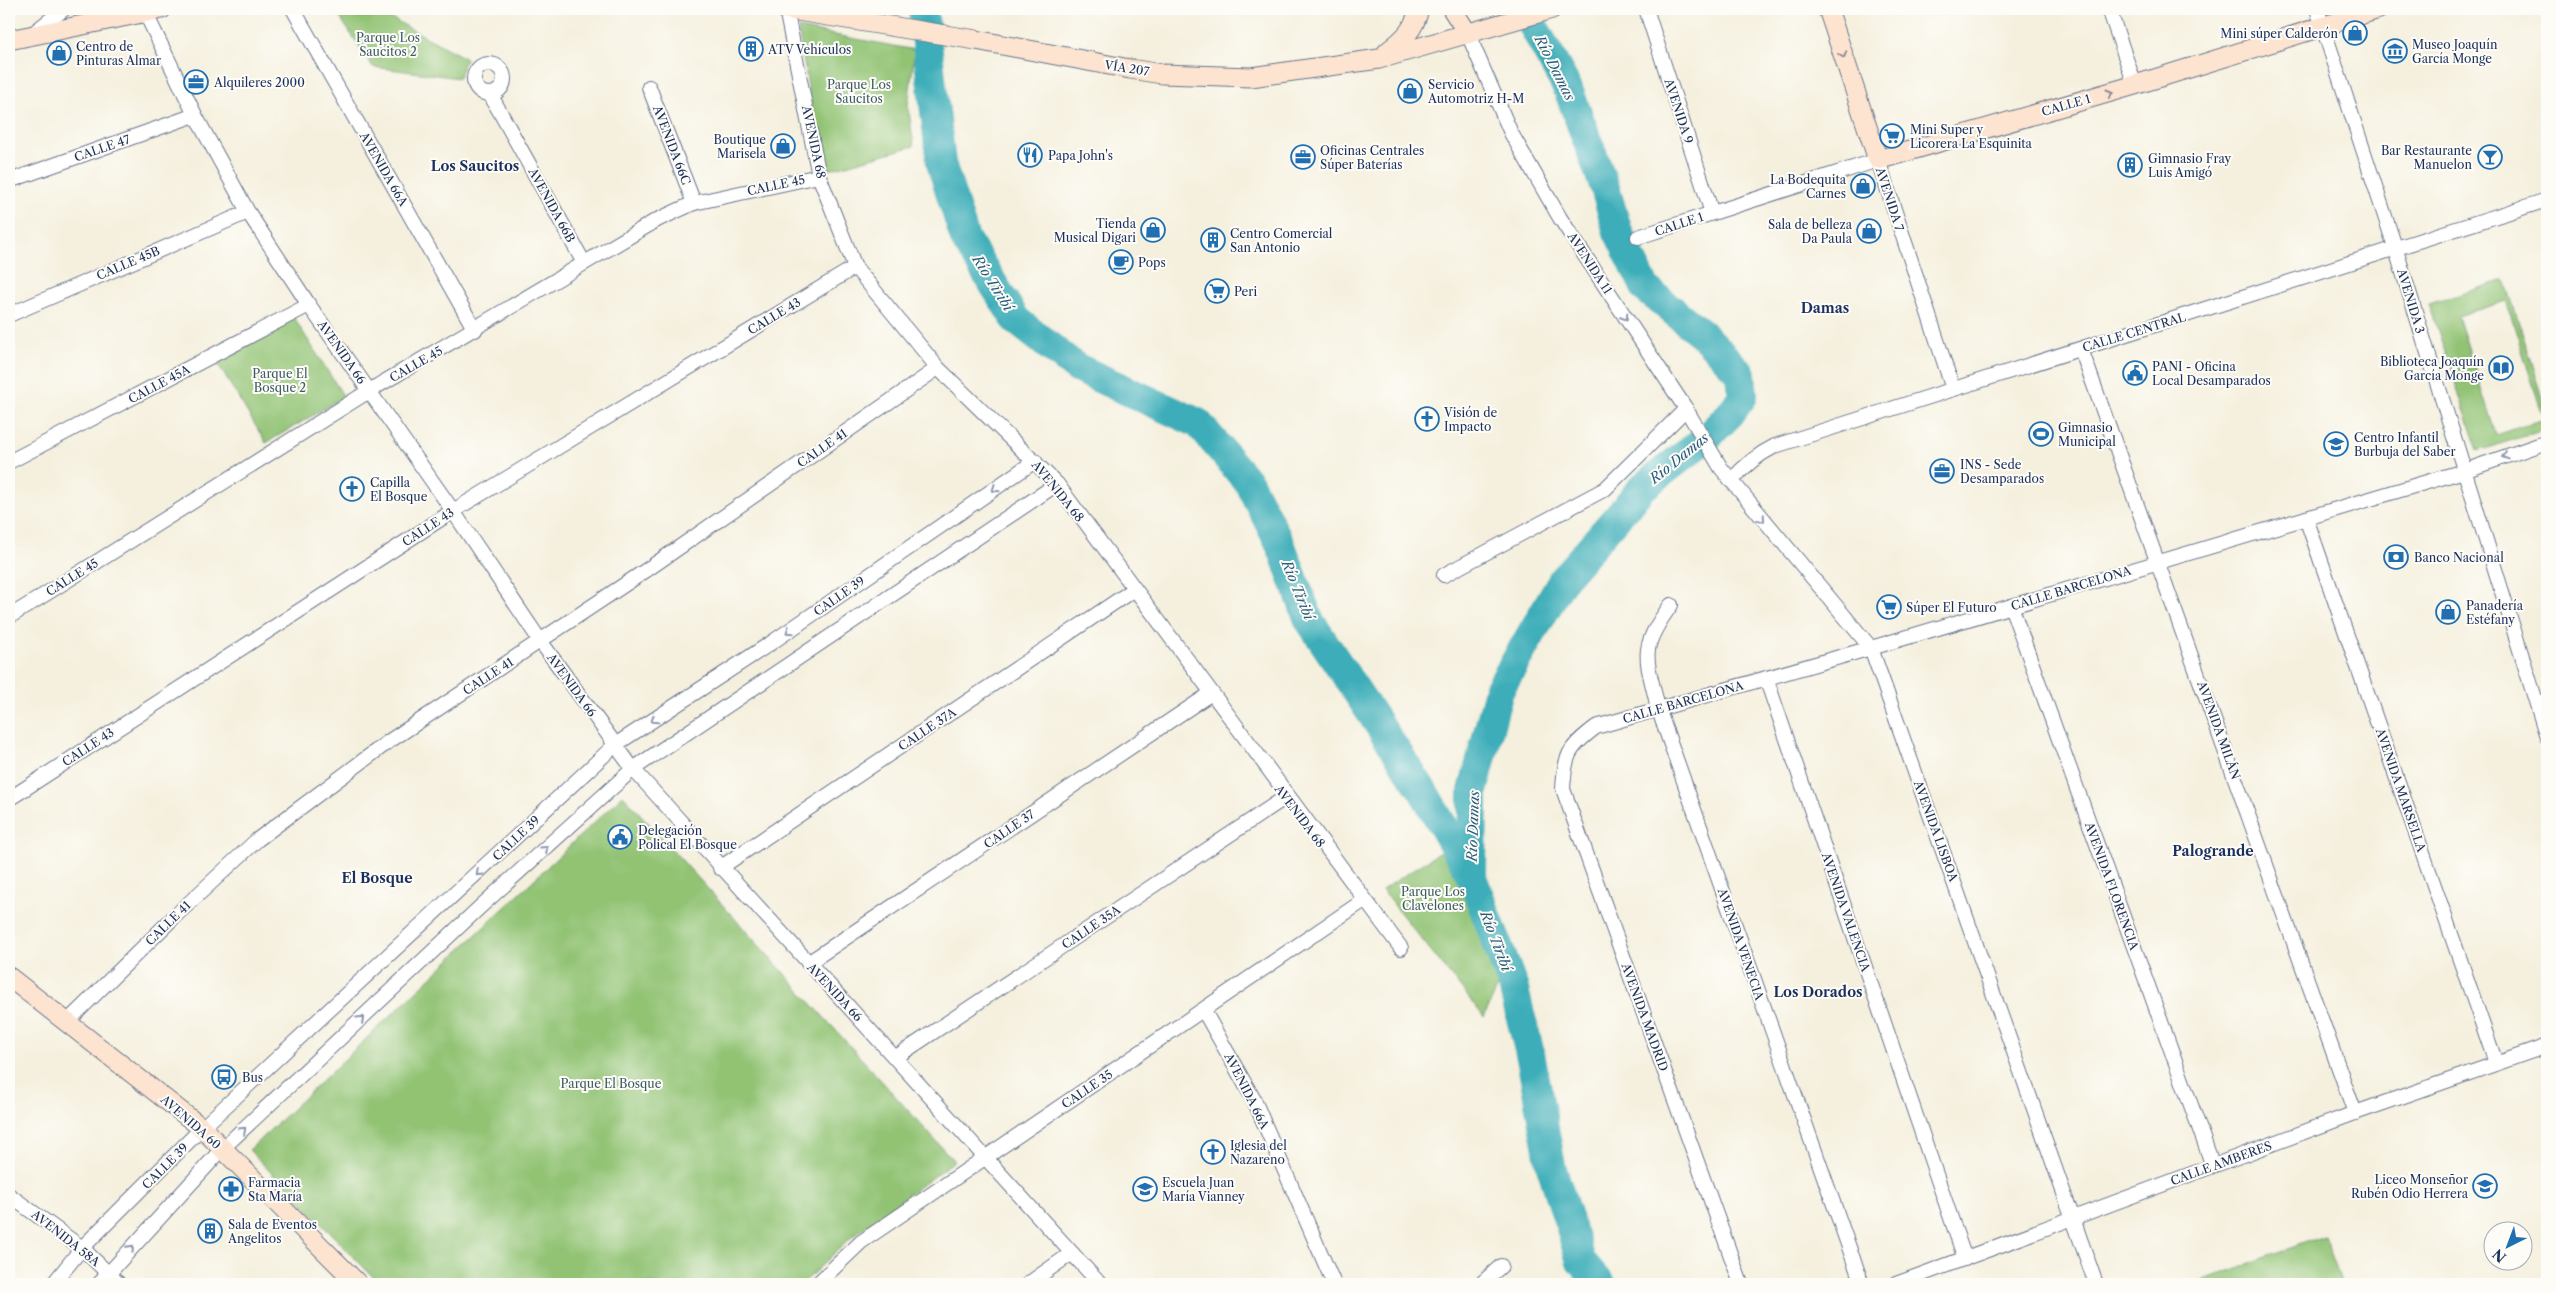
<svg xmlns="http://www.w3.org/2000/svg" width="2556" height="1293" font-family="'Libre Caslon Text',serif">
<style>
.green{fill:#91c373;stroke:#567968;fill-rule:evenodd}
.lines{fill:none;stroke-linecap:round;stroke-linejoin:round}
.river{stroke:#3daeb9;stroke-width:30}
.street-casing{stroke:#67738b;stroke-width:16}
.secondary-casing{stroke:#67738b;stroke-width:21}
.street{stroke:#fff;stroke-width:14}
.secondary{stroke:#fde4d0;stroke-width:19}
.oneway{stroke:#8c8a97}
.oneway2{stroke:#8d97ae}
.labels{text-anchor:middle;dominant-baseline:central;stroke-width:4;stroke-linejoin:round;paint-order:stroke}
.poi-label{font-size:12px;fill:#1b2f5e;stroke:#fdfcf7;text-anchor:start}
.park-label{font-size:12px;fill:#3e5b64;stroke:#fdfcf7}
.street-label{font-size:12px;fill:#1b2f5e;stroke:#fdfcf7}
.water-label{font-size:14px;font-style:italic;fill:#275b7e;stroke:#fdfcf7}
.neighbourhood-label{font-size:14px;font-weight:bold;fill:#1b2f5e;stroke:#fdfcf7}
</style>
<rect width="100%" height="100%" fill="#fdfcf7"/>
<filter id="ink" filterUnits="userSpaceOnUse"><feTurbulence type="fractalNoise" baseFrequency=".02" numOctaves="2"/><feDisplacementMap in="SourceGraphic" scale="10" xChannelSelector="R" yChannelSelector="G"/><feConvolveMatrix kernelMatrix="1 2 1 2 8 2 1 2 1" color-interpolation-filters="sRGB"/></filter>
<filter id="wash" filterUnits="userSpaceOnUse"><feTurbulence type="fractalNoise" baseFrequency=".0096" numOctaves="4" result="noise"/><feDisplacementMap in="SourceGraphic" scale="20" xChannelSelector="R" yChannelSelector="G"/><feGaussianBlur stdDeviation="1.12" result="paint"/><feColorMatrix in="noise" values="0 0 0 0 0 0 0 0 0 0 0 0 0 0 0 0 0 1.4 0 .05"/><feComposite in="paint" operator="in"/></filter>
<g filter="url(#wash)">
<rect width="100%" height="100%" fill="#f5f0de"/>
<g class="green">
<path d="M339,16L391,18L467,59L463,64L459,78L373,67Z"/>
<path d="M798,28L915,50L908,105L914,146L825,171L811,104Z"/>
<path d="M2505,280L2547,410V429L2478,451L2429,304ZM2506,301L2544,419L2496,435L2458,316Z"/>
<path d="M291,313L344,397L266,443L213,356Z"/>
<path d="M623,795L954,1161L853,1236L802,1284H380L249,1150Z"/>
<path d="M1446,848L1468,892L1500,982L1484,1017L1382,890Z"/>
<path d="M2324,1236L2342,1284H2193Z"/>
</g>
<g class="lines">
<g class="river">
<path d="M923,9L941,163L965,239L1016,320L1077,368L1198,423L1249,483L1281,546L1309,620L1423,791L1472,877L1513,986L1531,1058L1551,1166L1581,1261L1601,1284"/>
<path d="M1472,877L1473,791L1499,690L1563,579L1643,487L1704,440L1730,414L1743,396L1741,374L1702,334L1646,289L1618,232L1605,188L1568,89L1524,9"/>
</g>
</g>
</g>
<g filter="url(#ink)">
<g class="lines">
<g class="street-casing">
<g id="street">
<path d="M293,9L475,330"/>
<path d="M786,9L819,176L855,267L938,368L1057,484L1401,948"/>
<path d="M1646,9L1712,213"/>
<path d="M2109,9L2135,85"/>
<path d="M2317,9L2396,250L2547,737"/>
<path d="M145,12L195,115L248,212L309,305L453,511L541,642L633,769L1100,1284"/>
<path d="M32,34L64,9"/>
<path d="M1468,34L1511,133L1560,218L1686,409L1721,468L1871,648L2096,1284"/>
<circle cx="489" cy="79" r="15"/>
<path d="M649,87L694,203"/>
<path d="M490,94L584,263"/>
<path d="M9,181L195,115"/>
<path d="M1638,237L1878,160L1953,389"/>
<path d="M9,315L248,212"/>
<path d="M2081,349L2355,1113"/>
<path d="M9,462L309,305"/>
<path d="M1731,481C1744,466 1757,455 1775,446L2547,200"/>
<path d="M2306,518L2496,1063"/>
<path d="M1444,575L1605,489L1686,409"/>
<path d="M1671,605C1638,650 1646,656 1658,708L1862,1284"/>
<path d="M2011,606L2213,1166"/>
<path d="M9,617L369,391L657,220L694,203L819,176"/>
<path d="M1766,678L1965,1259"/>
<path d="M9,799L453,511L855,267"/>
<path d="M720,868L1133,590"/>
<path d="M808,963L1210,694"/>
<path d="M1204,1011L1254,1100L1334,1284"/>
<path d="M68,1021L175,916L257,840L388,742L648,569L938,368"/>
<path d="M896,1057L1286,797"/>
<path d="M9,1195L82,1248L119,1284"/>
<path d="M53,1284L82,1248L202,1128L615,745L771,643L1035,461"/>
<path d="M99,1284L223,1148L480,907L633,769L1057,484"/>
<path d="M817,1284L861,1242L1363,901"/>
<path d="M1028,1284L1072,1253"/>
<path d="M1481,1284L1501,1266"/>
<path d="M1741,1284L1563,789C1565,755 1568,748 1596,727L1871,648L2464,471L2547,442"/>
<path d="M1896,1284L2355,1113L2547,1046"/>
</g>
</g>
<g class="secondary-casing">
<g id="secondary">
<path d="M785,9L976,40L1130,69L1162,74L1251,77L1379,59L1552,9"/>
<path d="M1452,9L1468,34"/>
<path d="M1828,9L1878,160L2135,85L2379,9"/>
<path d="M9,40L162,9"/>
<path d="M1387,52C1404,39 1414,30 1419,9"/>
<path d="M9,977L202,1128L358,1284"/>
</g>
</g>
<use href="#street" class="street"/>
<use href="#secondary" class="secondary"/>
</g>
<defs><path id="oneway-chevron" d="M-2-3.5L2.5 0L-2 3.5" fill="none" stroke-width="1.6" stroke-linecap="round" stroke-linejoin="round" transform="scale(1.25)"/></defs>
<g class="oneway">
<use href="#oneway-chevron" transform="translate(1843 55) rotate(72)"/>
<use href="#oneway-chevron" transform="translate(2110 93) rotate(-16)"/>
</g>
<g class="oneway2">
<use href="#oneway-chevron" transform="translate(1625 317) rotate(57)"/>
<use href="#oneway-chevron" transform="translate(2505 456) rotate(161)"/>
<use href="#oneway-chevron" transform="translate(995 489) rotate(145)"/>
<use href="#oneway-chevron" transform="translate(1762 519) rotate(50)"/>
<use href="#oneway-chevron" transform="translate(789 631) rotate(145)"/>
<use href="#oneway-chevron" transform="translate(654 720) rotate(147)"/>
<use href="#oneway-chevron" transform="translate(545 849) rotate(-42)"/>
<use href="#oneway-chevron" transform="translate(479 873) rotate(137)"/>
<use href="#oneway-chevron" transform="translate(361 1019) rotate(-43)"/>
<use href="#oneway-chevron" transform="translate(243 1130) rotate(-43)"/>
<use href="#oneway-chevron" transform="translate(131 1248) rotate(-47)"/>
</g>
</g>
<defs>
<g id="shop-ring" transform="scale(1.25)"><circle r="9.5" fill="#fdfcf7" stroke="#1f6fb2" stroke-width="1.5"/><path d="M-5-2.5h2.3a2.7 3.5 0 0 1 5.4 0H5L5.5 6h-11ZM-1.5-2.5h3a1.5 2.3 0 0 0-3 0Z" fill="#1f6fb2"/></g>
<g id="building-ring" transform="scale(1.25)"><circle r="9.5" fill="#fdfcf7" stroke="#1f6fb2" stroke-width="1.5"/><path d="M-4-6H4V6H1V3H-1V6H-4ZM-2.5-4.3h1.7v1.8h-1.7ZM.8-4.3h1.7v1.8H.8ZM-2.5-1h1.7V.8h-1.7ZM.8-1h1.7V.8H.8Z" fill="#1f6fb2"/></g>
<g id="museum-ring" transform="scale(1.25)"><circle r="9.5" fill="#fdfcf7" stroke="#1f6fb2" stroke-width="1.5"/><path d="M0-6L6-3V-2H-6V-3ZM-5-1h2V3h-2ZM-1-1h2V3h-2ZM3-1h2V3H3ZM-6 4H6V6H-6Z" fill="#1f6fb2"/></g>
<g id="office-ring" transform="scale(1.25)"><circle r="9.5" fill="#fdfcf7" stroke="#1f6fb2" stroke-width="1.5"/><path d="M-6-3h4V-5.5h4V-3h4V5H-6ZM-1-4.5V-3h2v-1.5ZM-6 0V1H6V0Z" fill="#1f6fb2"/></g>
<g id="supermarket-ring" transform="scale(1.25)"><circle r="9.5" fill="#fdfcf7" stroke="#1f6fb2" stroke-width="1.5"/><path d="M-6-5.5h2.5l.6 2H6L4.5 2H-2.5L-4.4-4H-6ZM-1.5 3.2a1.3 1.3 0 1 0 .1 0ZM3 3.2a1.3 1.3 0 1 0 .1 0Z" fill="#1f6fb2"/></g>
<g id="restaurant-ring" transform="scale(1.25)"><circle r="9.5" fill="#fdfcf7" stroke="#1f6fb2" stroke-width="1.5"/><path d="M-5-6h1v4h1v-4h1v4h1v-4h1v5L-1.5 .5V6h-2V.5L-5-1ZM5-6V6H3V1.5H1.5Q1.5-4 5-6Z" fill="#1f6fb2"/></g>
<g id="bar-ring" transform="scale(1.25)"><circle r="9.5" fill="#fdfcf7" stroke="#1f6fb2" stroke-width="1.5"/><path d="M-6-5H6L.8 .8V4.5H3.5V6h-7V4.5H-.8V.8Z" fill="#1f6fb2"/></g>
<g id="cafe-ring" transform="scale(1.25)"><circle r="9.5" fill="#fdfcf7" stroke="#1f6fb2" stroke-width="1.5"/><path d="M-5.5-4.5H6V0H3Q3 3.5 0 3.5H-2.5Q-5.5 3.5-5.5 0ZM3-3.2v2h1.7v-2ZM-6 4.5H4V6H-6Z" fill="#1f6fb2"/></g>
<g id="library-ring" transform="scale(1.25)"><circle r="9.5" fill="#fdfcf7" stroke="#1f6fb2" stroke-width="1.5"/><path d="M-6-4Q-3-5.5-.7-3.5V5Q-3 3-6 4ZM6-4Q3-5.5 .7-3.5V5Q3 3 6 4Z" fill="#1f6fb2"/></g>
<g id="civic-ring" transform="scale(1.25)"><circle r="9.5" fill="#fdfcf7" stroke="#1f6fb2" stroke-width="1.5"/><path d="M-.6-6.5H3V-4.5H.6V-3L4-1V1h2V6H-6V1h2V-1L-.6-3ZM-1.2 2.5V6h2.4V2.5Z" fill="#1f6fb2"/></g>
<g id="church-ring" transform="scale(1.25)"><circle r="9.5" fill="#fdfcf7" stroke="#1f6fb2" stroke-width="1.5"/><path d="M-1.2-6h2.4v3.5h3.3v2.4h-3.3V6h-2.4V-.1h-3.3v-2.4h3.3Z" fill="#1f6fb2"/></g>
<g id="stadium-ring" transform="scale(1.25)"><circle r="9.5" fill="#fdfcf7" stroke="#1f6fb2" stroke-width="1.5"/><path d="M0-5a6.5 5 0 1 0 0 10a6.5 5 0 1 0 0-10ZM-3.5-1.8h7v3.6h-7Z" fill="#1f6fb2"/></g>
<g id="school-ring" transform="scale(1.25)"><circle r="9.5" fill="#fdfcf7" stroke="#1f6fb2" stroke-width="1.5"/><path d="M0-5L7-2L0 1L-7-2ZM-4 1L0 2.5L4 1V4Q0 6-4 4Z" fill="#1f6fb2"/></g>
<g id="bank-ring" transform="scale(1.25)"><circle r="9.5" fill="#fdfcf7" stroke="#1f6fb2" stroke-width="1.5"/><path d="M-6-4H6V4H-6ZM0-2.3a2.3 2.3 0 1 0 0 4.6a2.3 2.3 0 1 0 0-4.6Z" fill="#1f6fb2"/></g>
<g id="bus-ring" transform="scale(1.25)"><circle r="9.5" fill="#fdfcf7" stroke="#1f6fb2" stroke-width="1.5"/><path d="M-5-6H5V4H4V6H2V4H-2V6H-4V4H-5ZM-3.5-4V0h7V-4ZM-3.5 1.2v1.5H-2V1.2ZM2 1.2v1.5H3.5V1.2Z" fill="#1f6fb2"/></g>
<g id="pharmacy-ring" transform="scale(1.25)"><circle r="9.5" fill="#fdfcf7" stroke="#1f6fb2" stroke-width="1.5"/><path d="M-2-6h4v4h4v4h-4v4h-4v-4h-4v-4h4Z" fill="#1f6fb2"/></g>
</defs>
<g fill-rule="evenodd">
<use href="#shop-ring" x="2355" y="33"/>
<use href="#building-ring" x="751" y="49"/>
<use href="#museum-ring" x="2395" y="51"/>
<use href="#shop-ring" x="59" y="53"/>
<use href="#office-ring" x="196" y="82"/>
<use href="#shop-ring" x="1410" y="91"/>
<use href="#supermarket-ring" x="1892" y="136"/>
<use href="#shop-ring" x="783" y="146"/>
<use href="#restaurant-ring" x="1030" y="155"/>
<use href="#office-ring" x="1303" y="157"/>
<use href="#bar-ring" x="2490" y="157"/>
<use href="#building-ring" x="2130" y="165"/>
<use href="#shop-ring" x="1863" y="186"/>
<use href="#shop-ring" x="1153" y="230"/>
<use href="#shop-ring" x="1869" y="231"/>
<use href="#building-ring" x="1213" y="240"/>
<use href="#cafe-ring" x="1121" y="262"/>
<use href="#supermarket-ring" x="1217" y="291"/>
<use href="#library-ring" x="2501" y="368"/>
<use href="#civic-ring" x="2135" y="373"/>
<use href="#church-ring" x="1427" y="419"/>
<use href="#stadium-ring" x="2041" y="434"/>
<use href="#school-ring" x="2336" y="444"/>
<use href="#office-ring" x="1942" y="471"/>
<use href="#church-ring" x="352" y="489"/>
<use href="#bank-ring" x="2396" y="557"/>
<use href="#supermarket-ring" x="1889" y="607"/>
<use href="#shop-ring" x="2448" y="612"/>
<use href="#civic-ring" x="620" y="837"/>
<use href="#bus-ring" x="224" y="1077"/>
<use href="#church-ring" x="1213" y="1152"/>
<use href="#school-ring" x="2485" y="1186"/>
<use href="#pharmacy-ring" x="231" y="1189"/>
<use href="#school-ring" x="1145" y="1189"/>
<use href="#building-ring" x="210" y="1231"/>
</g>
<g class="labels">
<g class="poi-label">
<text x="2338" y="33" text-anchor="end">Mini súper Calderón</text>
<text x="2412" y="44">Museo Joaquín<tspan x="2412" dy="14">García Monge</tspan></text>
<text x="76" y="46">Centro de<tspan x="76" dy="14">Pinturas Almar</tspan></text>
<text x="768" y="49">ATV Vehículos</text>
<text x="214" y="82">Alquileres 2000</text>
<text x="1428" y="84">Servicio<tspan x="1428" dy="14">Automotriz H-M</tspan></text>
<text x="1910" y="129">Mini Super y<tspan x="1910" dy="14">Licorera La Esquinita</tspan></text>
<text x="766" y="139" text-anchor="end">Boutique<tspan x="766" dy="14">Marisela</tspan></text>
<text x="1320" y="150">Oficinas Centrales<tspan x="1320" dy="14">Súper Baterías</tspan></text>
<text x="2472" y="150" text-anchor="end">Bar Restaurante<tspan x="2472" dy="14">Manuelon</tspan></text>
<text x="1048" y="155">Papa John's</text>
<text x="2148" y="158">Gimnasio Fray<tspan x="2148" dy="14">Luis Amigó</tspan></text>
<text x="1846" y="179" text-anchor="end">La Bodequita<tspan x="1846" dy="14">Carnes</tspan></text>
<text x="1136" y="223" text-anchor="end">Tienda<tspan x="1136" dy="14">Musical Digari</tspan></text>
<text x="1852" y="224" text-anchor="end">Sala de belleza<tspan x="1852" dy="14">Da Paula</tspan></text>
<text x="1230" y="233">Centro Comercial<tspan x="1230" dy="14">San Antonio</tspan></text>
<text x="1138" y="262">Pops</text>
<text x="1234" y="291">Peri</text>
<text x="2484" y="361" text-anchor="end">Biblioteca Joaquín<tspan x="2484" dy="14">García Monge</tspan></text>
<text x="2152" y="366">PANI - Oficina<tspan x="2152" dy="14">Local Desamparados</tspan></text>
<text x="1444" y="412">Visión de<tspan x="1444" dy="14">Impacto</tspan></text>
<text x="2058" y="427">Gimnasio<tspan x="2058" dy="14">Municipal</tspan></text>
<text x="2354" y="437">Centro Infantil<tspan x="2354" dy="14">Burbuja del Saber</tspan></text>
<text x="1960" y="464">INS - Sede<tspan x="1960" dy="14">Desamparados</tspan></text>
<text x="370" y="482">Capilla<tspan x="370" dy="14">El Bosque</tspan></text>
<text x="2414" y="557">Banco Nacional</text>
<text x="2466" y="605">Panadería<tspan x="2466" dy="14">Estéfany</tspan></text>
<text x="1906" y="607">Súper El Futuro</text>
<text x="638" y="830">Delegación<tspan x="638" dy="14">Polical El Bosque</tspan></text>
<text x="242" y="1077">Bus</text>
<text x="1230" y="1145">Iglesia del<tspan x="1230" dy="14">Nazareno</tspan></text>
<text x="2468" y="1179" text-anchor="end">Liceo Monseñor<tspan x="2468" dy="14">Rubén Odio Herrera</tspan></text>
<text x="248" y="1182">Farmacia<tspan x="248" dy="14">Sta María</tspan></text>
<text x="1162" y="1182">Escuela Juan<tspan x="1162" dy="14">María Vianney</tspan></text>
<text x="228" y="1224">Sala de Eventos<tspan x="228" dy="14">Angelitos</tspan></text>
</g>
<g class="park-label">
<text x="388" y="37">Parque Los<tspan x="388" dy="14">Saucitos 2</tspan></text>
<text x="859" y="84">Parque Los<tspan x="859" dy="14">Saucitos</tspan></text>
<text x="280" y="373">Parque El<tspan x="280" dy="14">Bosque 2</tspan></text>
<text x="1433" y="891">Parque Los<tspan x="1433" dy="14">Clavelones</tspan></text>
<text x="611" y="1083">Parque El Bosque</text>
</g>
<g class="street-label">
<text transform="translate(1127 68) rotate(9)">VÍA 207</text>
<text transform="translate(2066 105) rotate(-16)">CALLE 1</text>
<text transform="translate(1679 111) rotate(72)">AVENIDA 9</text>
<text transform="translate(814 142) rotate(78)">AVENIDA 68</text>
<text transform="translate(672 145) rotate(69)">AVENIDA 66C</text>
<text transform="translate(102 148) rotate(-19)">CALLE 47</text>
<text transform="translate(384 169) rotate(60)">AVENIDA 66A</text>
<text transform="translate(776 185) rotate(-12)">CALLE 45</text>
<text transform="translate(1890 199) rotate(72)">AVENIDA 7</text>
<text transform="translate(552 205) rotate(61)">AVENIDA 66B</text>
<text transform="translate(1679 224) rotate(-18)">CALLE 1</text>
<text transform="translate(128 263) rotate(-23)">CALLE 45B</text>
<text transform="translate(1590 263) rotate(57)">AVENIDA 11</text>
<text transform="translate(2411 301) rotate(73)">AVENIDA 3</text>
<text transform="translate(774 316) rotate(-31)">CALLE 43</text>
<text transform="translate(2134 332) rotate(-17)">CALLE CENTRAL</text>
<text transform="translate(342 352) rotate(55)">AVENIDA 66</text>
<text transform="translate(416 364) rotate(-30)">CALLE 45</text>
<text transform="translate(159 384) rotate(-28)">CALLE 45A</text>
<text transform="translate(822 448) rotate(-35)">CALLE 41</text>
<text transform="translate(1058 491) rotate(51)">AVENIDA 68</text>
<text transform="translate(428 527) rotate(-33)">CALLE 43</text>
<text transform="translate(72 577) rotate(-32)">CALLE 45</text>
<text transform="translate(2071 588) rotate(-17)">CALLE BARCELONA</text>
<text transform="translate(839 596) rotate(-35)">CALLE 39</text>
<text transform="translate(488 676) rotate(-33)">CALLE 41</text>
<text transform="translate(572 685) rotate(54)">AVENIDA 66</text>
<text transform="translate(1683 702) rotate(-16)">CALLE BARCELONA</text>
<text transform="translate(927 729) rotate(-34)">CALLE 37A</text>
<text transform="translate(2219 730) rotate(70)">AVENIDA MILÁN</text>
<text transform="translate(88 747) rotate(-33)">CALLE 43</text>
<text transform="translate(2401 790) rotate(71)">AVENIDA MARSELLA</text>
<text transform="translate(1300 816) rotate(53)">AVENIDA 68</text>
<text transform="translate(1009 829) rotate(-34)">CALLE 37</text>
<text transform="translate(1936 831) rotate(70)">AVENIDA LISBOA</text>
<text transform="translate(516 838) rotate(-43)">CALLE 39</text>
<text transform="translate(2112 886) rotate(70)">AVENIDA FLORENCIA</text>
<text transform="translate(1846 912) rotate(71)">AVENIDA VALENCIA</text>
<text transform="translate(168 923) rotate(-44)">CALLE 41</text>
<text transform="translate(1091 927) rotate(-34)">CALLE 35A</text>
<text transform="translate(1741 944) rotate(71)">AVENIDA VENECIA</text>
<text transform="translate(835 992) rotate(47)">AVENIDA 66</text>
<text transform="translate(1645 1017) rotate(70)">AVENIDA MADRID</text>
<text transform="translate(1087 1089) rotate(-34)">CALLE 35</text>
<text transform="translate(1247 1091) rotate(63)">AVENIDA 66A</text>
<text transform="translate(191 1122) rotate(41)">AVENIDA 60</text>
<text transform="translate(2221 1163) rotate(-20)">CALLE AMBERES</text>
<text transform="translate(165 1166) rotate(-45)">CALLE 39</text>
<text transform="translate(66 1238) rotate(38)">AVENIDA 58A</text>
</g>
<g class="water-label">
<text transform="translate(1555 68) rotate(63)">Río Damas</text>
<text transform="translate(993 283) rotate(58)">Río Tiribí</text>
<text transform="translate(1679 458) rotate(-39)">Río Damas</text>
<text transform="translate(1298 590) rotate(68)">Río Tiribí</text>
<text transform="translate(1473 826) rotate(-88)">Río Damas</text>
<text transform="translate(1496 941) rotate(69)">Río Tiribí</text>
</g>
<g class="neighbourhood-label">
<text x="475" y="166">Los Saucitos</text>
<text x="1825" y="308">Damas</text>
<text x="2213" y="851">Palogrande</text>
<text x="377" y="878">El Bosque</text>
<text x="1818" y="992">Los Dorados</text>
</g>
</g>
<rect width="2556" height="1293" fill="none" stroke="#fdfcf7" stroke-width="30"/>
<g transform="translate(2508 1246) rotate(222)"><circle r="24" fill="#fdfcf7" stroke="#a3aaba"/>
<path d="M0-4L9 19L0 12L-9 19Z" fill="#1f6fb2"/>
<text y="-8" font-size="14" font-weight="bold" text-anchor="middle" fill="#1b2f5e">N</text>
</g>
</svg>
